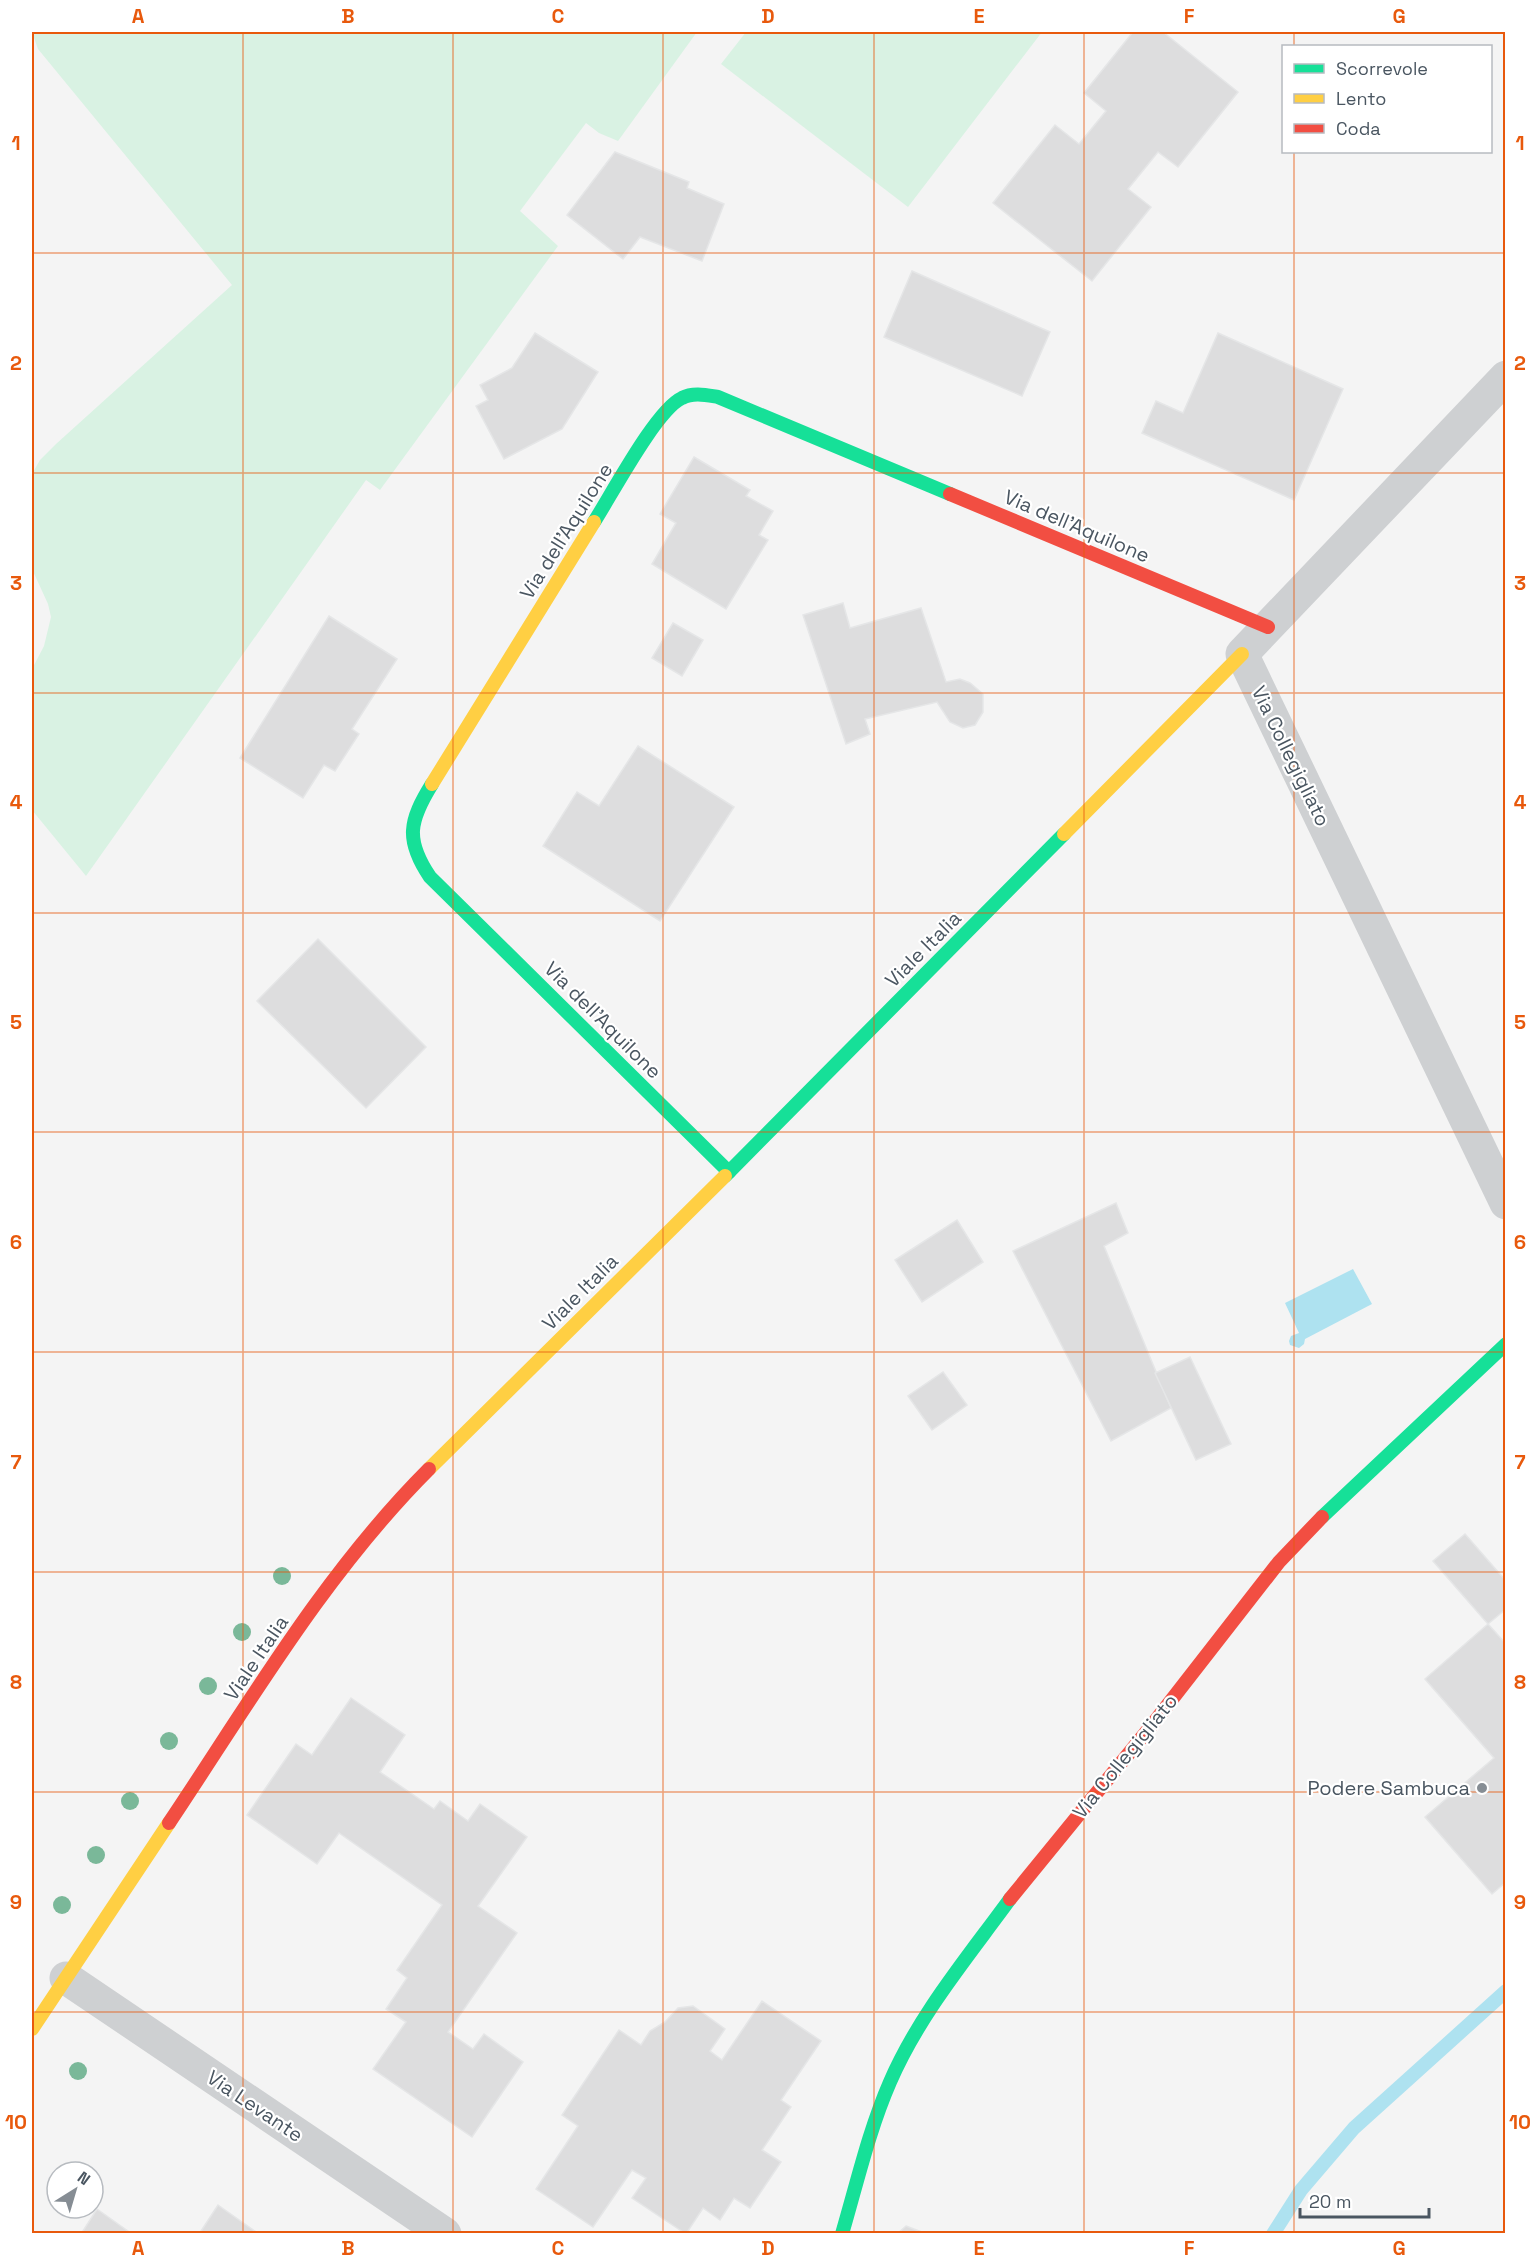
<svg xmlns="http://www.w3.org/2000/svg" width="1537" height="2265" font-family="'Space Grotesk',sans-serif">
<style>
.green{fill:#d9f2e3}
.water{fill:#aee2f0}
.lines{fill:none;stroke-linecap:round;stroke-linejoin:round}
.stream{stroke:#aee2f0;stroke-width:14}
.building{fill:#ddddde;stroke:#e5e6e7;stroke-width:1.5}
.street{stroke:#ced0d2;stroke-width:33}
.fast{stroke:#16e098;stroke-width:14}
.slow{stroke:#ffcf43;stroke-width:14}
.jam{stroke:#f24e42;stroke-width:14}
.tree{fill:#7ab899}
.grid{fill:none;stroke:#e8590c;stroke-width:1.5;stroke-opacity:0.55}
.poi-dot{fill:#868d94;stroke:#fff;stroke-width:2}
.labels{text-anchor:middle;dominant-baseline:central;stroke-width:4.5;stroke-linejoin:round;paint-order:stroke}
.street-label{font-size:20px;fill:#4a5661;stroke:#fff}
.poi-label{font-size:20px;fill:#4a5661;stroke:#fff;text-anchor:end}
.neatline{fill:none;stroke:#e8590c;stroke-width:2}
.grid-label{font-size:20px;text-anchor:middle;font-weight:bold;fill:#e8590c}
</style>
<rect width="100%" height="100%" fill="#f4f4f4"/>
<g class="green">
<path d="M32,32H697L618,141L599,133L586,123L520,211L558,246L380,490L366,480L86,876L32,810V669L44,646L51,617L48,604L32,569V474L40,460L56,444L232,285L38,49Z"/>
<path d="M746,32H1042L908,207L721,64Z"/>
</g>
<path class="water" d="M1353,1269L1372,1304L1305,1339L1304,1344L1299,1348L1290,1345L1289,1341L1291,1336L1299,1333L1285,1303Z"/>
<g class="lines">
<path class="stream" d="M1273,2234L1301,2190L1354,2128L1506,1991"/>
</g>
<g class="building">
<path d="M1133,32H1163L1238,92L1178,167L1158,152L1128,189L1151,207L1092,281L993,203L1055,125L1079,144L1106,111L1084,93Z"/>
<path d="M615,152L689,182L687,188L724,204L702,261L640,237L623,259L567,215Z"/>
<path d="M912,271L1050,332L1022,396L884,337Z"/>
<path d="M535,333L598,372L562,429L504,459L476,406L488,400L480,385L512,368Z"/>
<path d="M1218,333L1343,389L1294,500L1142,433L1156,401L1183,413Z"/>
<path d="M694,457L750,490L746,496L773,511L759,535L768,540L726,609L652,564L676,523L660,514Z"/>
<path d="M843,603L850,628L921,608L946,682L960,679L970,683L983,694V712L975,725L963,728L950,722L937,702L865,719L870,734L846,744L803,615Z"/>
<path d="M329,616L397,659L352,729L359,734L335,771L324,765L303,798L240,758Z"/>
<path d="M673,623L703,640L682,676L652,658Z"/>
<path d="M638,746L734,807L660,921L543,846L577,792L599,806Z"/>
<path d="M318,939L426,1047L366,1108L257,1001Z"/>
<path d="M1116,1203L1128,1233L1104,1246L1171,1408L1111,1441L1013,1251Z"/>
<path d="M957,1220L983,1262L922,1302L895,1260Z"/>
<path d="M1190,1357L1231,1444L1196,1460L1155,1373Z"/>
<path d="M943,1372L967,1405L932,1430L908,1396Z"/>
<path d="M1465,1534L1506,1581V1609L1488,1624L1433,1561Z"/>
<path d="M1488,1624L1506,1644V1882L1492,1894L1425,1817L1494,1758L1425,1679Z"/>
<path d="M351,1698L405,1735L380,1772L434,1809L440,1801L468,1821L480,1804L527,1837L478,1906L517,1933L448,2032L473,2049L484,2034L523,2062L472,2137L373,2069L406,2022L386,2009L407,1978L397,1970L442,1905L339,1833L317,1864L247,1815L296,1744L312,1755Z"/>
<path d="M762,2001L821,2041L781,2100L791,2107L762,2150L781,2162L750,2208L734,2198L720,2220L703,2208L686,2234L632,2198L646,2178L632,2170L593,2227L536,2189L578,2126L562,2115L619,2030L641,2045L650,2031L665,2022L678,2008L693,2006L725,2029L710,2051L722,2060Z"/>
<path d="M218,2205L259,2234H199Z"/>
<path d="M97,2209L132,2234H81Z"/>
<path d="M906,2226L927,2234H897Z"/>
</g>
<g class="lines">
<g class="street">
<path d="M1506,377L1242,654L1506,1203"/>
<path d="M66,1978L445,2234"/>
</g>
<g class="fast">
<path d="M594,522C612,494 656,410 682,398C693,392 706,395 718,397L950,494"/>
<path d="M432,784C409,821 405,840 430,877L729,1172"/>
<path d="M725,1176L1064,834"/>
<path d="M1322,1517L1506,1344"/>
<path d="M842,2234C857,2183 869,2130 890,2082C919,2015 967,1958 1010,1899"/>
</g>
<g class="slow">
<path d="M432,784L594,522"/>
<path d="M1064,834L1242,654"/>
<path d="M429,1469L725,1176"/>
<path d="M32,2029L169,1823"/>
</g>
<g class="jam">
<path d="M950,494L1268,627"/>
<path d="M169,1823C250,1702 325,1573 429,1469"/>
<path d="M1010,1899L1152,1725L1279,1562L1322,1517"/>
</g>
</g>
<g class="tree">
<circle cx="282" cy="1576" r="9"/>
<circle cx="242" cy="1632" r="9"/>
<circle cx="208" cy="1686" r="9"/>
<circle cx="169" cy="1741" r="9"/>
<circle cx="130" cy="1801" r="9"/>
<circle cx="96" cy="1855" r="9"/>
<circle cx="62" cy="1905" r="9"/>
<circle cx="78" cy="2071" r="9"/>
</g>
<path class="grid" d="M243,32V2234M453,32V2234M663,32V2234M874,32V2234M1084,32V2234M1294,32V46M1294,152V2234M32,253H1506M32,473H1506M32,693H1506M32,913H1506M32,1132H1506M32,1352H1506M32,1572H1506M32,1792H1506M32,2012H1506"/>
<circle class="poi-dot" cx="1482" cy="1788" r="6"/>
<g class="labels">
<g class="street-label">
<text transform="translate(1077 526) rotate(23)">Via dell'Aquilone</text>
<text transform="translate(566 531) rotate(-58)">Via dell'Aquilone</text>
<text transform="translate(1291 756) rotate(64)">Via Collegigliato</text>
<text transform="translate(923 949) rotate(-45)">Viale Italia</text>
<text transform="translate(603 1020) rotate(45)">Via dell'Aquilone</text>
<text transform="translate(580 1292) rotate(-45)">Viale Italia</text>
<text transform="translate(256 1658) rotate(-56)">Viale Italia</text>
<text transform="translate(1125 1756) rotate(-51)">Via Collegigliato</text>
<text transform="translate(255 2106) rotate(34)">Via Levante</text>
</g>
<g class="poi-label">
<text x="1470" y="1788">Podere Sambuca</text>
</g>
</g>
<rect width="1537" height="2265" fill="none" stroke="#ffffff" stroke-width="66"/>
<rect x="1282" y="45" width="210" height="108" fill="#ffffff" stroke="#b7bbc0" stroke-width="1.5"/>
<rect x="1294" y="64" width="30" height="9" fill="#16e098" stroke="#b7bbc0" stroke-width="1.5"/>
<text x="1336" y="75" font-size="18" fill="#4a5661">Scorrevole</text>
<rect x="1294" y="94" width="30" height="9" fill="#ffcf43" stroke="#b7bbc0" stroke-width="1.5"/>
<text x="1336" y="105" font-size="18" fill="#4a5661">Lento</text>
<rect x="1294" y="124" width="30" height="9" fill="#f24e42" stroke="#b7bbc0" stroke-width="1.5"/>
<text x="1336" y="135" font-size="18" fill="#4a5661">Coda</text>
<g transform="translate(75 2190) rotate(37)"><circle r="28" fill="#ffffff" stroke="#b7bbc0" stroke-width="1.5"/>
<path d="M0-4.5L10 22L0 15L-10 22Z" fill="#868d94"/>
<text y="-9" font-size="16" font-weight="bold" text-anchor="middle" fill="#4a5661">N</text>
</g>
<path d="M1300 2208v9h129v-9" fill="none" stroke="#4a5661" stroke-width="3"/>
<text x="1309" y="2208" font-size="18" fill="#4a5661" stroke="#ffffff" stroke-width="4.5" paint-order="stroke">20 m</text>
<rect x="33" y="33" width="1471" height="2199" class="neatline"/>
<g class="grid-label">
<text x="138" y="23">A</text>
<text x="348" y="23">B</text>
<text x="558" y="23">C</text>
<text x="768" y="23">D</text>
<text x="979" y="23">E</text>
<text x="1189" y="23">F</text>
<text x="1399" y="23">G</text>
<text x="16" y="150">1</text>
<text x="1520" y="150">1</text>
<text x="16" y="370">2</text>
<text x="1520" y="370">2</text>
<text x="16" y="590">3</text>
<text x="1520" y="590">3</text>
<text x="16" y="809">4</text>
<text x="1520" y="809">4</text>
<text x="16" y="1029">5</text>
<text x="1520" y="1029">5</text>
<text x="16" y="1249">6</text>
<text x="1520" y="1249">6</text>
<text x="16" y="1469">7</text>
<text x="1520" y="1469">7</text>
<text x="16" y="1689">8</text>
<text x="1520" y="1689">8</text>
<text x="16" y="1909">9</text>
<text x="1520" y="1909">9</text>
<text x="16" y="2129">10</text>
<text x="1520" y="2129">10</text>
<text x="138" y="2255">A</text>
<text x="348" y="2255">B</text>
<text x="558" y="2255">C</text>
<text x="768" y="2255">D</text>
<text x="979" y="2255">E</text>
<text x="1189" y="2255">F</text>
<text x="1399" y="2255">G</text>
</g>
</svg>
